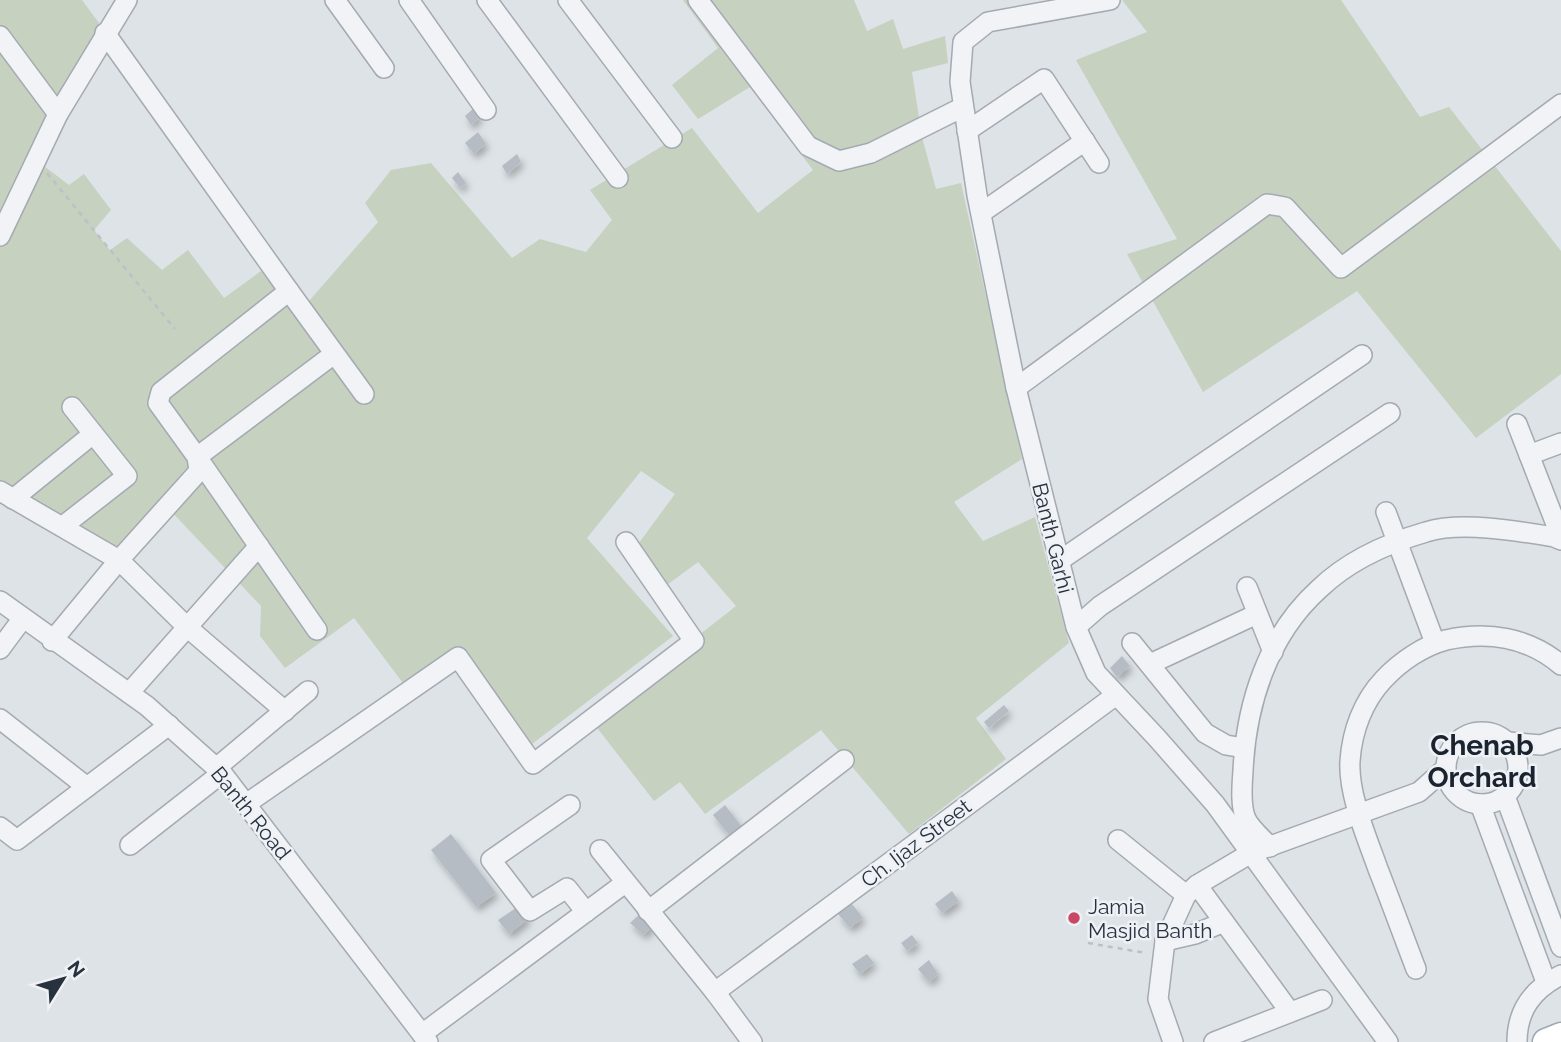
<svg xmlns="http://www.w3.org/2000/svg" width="1561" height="1042" font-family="Raleway,sans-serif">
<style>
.green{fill:#c6d1c0}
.building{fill:#b6bcc4;filter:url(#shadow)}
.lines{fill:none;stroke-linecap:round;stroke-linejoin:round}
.minor-casing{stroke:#a4aab1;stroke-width:22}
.major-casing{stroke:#9ea8b3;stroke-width:29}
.path{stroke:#bdc1c6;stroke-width:2.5;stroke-dasharray:5 5;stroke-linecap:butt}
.minor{stroke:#f1f3f6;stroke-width:19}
.major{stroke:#fff;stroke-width:26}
.poi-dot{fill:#c94765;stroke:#eef1f5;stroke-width:2.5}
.labels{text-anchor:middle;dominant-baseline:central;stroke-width:5;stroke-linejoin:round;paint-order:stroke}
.street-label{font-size:21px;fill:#28323e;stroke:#eef1f5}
.poi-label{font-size:21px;fill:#28323e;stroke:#eef1f5;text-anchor:start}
.district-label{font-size:28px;font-weight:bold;fill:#1a232e;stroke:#eef1f5}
</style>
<defs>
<filter id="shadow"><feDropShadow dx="3" dy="5" stdDeviation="3.5" flood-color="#0004"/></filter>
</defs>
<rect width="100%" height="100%" fill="#dee3e7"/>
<g class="green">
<path d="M0,0H82L99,23L36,160L69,185L84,174L111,210L94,230L110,250L127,238L162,270L188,250L224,298L261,271L302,309L378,222L365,203L391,170L431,163L512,258L540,239L586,252L612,220L590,190L692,128L758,213L813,170L750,87L698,119L672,85L718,48L683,0H854L867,31L893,19L903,49L945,36L948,63L912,72L922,137L936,189L961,183L1022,459L954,502L983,541L1035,517L1069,643L976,718L1006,759L909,834L821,730L705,814L680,782L654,801L591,720L736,606L698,562L667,585L633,551L675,494L641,471L587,538L673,636L532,744L458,657L409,691L354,618L285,668L260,636L261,606L167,507L119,560L0,495Z"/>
<path d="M1122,0H1341L1420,117L1449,107L1561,251V374L1476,438L1357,291L1203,392L1127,254L1177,239L1076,60L1147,32Z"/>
</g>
<g class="building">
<path d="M474,108L480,117L471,125L465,116Z"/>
<path d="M478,132L486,144L474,154L465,143Z"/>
<path d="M517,154L521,162L507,174L502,166Z"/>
<path d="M458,172L466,183L460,188L452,178Z"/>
<path d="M1122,656L1130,666L1117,677L1110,668Z"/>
<path d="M1004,705L1009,711L989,728L984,722Z"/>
<path d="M725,805L742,827L730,836L713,815Z"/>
<path d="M451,834L496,893L476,907L431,850Z"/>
<path d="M952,891L959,901L942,913L935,904Z"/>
<path d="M852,904L863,918L850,928L838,914Z"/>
<path d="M519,906L528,919L509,934L498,920Z"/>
<path d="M641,913L653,925L644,935L630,923Z"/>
<path d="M912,935L918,943L907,951L901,943Z"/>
<path d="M867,954L874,963L860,974L852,964Z"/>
<path d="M929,960L938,974L929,982L918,969Z"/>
</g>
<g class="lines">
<g class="minor-casing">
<g id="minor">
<path d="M335,0L384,68"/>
<path d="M409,0L486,110"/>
<path d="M487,0L618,178"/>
<path d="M568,0L672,138"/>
<path d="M698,0L808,146L839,161L871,153L963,107"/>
<path d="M1110,0L988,22L963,42L960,82L977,195L1016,388L1076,627L1096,673L1157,738L1215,804L1388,1042"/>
<path d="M0,36L58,114"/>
<path d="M967,131L1044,79L1099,163"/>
<path d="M981,213L1085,141"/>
<path d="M0,236L58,114L127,0"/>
<path d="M289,291L364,394"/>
<path d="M1016,388L1267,204L1285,207L1341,268L1561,104"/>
<path d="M1517,424L1561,537"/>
<path d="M1529,455L1561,443"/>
<path d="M0,491L119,560L187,627L285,711"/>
<path d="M13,499L93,434"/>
<path d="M1386,512L1435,643"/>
<path d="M63,526L127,476L72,407"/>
<path d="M1059,561L1362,355"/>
<path d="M1247,587L1273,652"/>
<path d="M0,601L147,706L222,773L428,1042"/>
<path d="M1076,627L1100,606L1390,413"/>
<path d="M317,630L197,457L334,354"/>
<path d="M52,641L119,560L199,471L197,457L158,403L161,392L289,291L105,33"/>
<path d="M1132,643L1205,733L1226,745L1244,748"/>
<path d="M0,649L23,618"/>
<path d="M1150,664L1257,614"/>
<path d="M129,693L259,546"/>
<path d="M0,719L87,787"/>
<circle cx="1482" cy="768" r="36"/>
<path d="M1508,742L1541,745L1561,738"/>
<path d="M216,768L308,691"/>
<path d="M1505,796L1561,947"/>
<path d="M246,804L458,657L533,764L694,641L626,542"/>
<path d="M1480,804L1546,982"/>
<path d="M570,805L491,860L530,911L567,888L586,912"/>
<path d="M0,827L17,840L169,725"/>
<path d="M1118,840L1186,895"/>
<path d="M130,845L222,773"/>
<path d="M1270,847C1263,839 1250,828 1246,819C1240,806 1242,785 1243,771C1246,704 1268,635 1319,589C1348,561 1388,543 1426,532C1461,521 1518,531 1554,537L1561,540"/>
<path d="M600,850L715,992L752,1042"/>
<path d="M1197,885L1290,1012"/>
<path d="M648,911L844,760"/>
<path d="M1165,941L1195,934L1224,922"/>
<path d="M1416,969C1403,935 1391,902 1378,869C1367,838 1348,794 1350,761C1352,731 1363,701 1384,679C1400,662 1423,646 1446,640C1487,631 1528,637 1561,665"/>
<path d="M715,992L1116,695"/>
<path d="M422,1034L625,883"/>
<path d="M1173,1042L1158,999L1165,941L1186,895L1197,885L1251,853L1419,792L1445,769"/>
<path d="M1214,1042L1322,1000"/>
<path d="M1517,1042C1517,1010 1533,989 1561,975"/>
</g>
</g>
<g class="major-casing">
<path id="major" d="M1546,1042L1561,1036"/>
</g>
<g class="path">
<path d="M47,173L175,329"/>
<path d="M1088,943L1146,953"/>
</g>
<use href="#minor" class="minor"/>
<use href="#major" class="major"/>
</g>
<circle class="poi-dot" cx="1074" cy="918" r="7"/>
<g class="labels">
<g class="street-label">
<text transform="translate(1053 538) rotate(76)">Banth Garhi</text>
<text transform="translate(251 813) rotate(51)">Banth Road</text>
<text transform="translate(916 843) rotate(-37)">Ch. Ijaz Street</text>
</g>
<g class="poi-label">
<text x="1088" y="906">Jamia<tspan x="1088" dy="24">Masjid Banth</tspan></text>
</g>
<g class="district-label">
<text x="1482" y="745">Chenab<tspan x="1482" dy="32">Orchard</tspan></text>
</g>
</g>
<g transform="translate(63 979) rotate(53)" stroke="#eef1f5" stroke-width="5" paint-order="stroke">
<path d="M0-5L12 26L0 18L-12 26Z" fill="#28323e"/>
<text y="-10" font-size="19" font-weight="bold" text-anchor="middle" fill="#28323e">N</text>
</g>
</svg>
